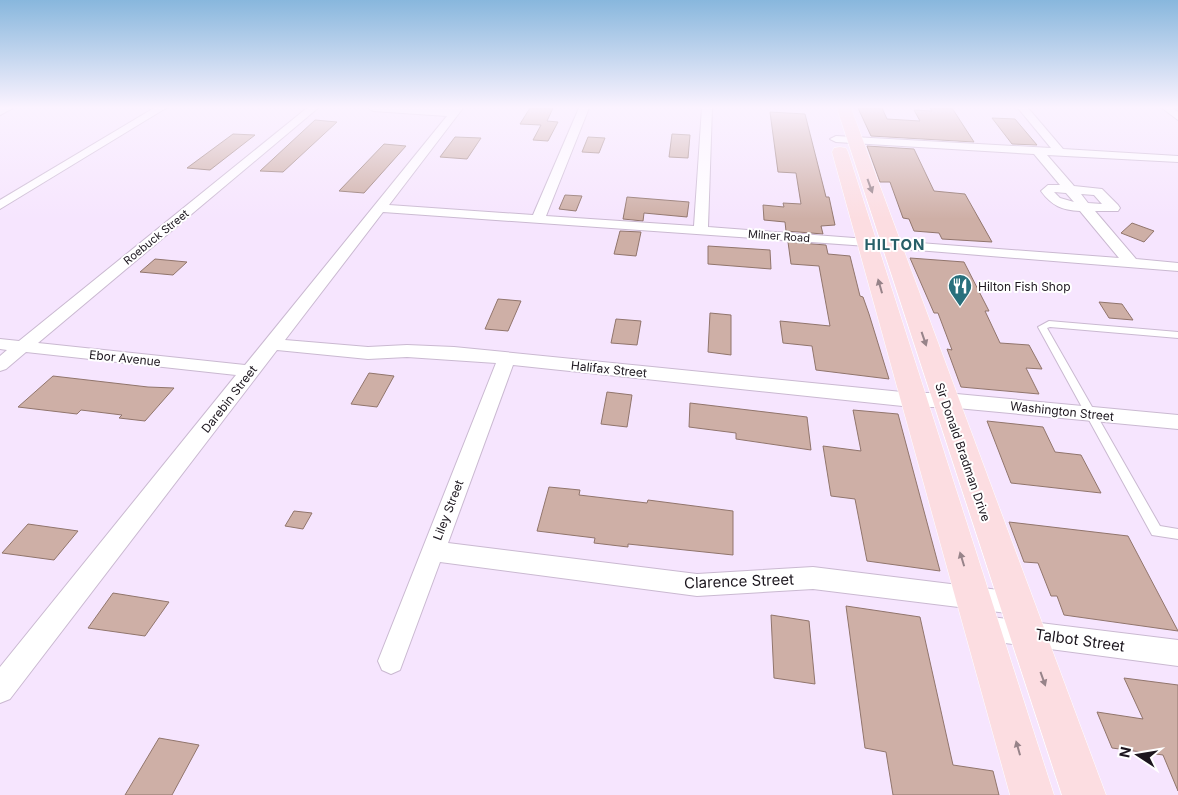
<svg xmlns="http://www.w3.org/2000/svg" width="1178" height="795" font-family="Inter,sans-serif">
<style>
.building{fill:#ceafa6;stroke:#91756c}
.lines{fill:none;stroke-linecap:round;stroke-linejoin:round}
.service-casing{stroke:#cab9d1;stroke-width:2}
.minor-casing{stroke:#cab9d1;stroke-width:2}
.primary-casing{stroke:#fff;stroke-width:1}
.service{fill:#fff;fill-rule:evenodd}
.minor{fill:#fff;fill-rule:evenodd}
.primary{fill:#fcdde1;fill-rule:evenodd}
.oneway{fill:#978389}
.labels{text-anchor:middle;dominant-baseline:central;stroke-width:4;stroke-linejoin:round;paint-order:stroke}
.far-street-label{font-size:11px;fill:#1c161e;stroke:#fff}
.poi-label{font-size:12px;fill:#1c161e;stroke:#fff;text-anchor:start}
.street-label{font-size:12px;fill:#1c161e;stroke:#fff}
.far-district-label{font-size:15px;font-weight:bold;letter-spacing:1px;fill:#275f68;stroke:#fff}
.near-street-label{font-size:15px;fill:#1c161e;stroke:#fff}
</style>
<rect width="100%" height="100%" fill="#f6e5fe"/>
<g class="building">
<path d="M530,108H553L547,121L558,122L548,141L533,140L541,125L520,124Z"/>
<path d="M858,108H882L887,119L920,121L914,110L932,111L930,108H952L974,142L871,136Z"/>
<path d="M770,112L805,114L826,197H829L835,225L821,226L823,234L786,231L785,222L764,220L763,205L784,207L783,203L801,204L796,173L778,172Z"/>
<path d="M992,118L1015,119L1037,145L1012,144Z"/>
<path d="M315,120L337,122L283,172L260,171Z"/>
<path d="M233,134L255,135L210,170L187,168Z"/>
<path d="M672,134L690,135L688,158L669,157Z"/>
<path d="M455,137L481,138L467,159L440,157Z"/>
<path d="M588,137L605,138L599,153L582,152Z"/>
<path d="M384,144L406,146L364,193L339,191Z"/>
<path d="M867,146L914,149L934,191L965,194L992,242L942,239L939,233L914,231L909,219L903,218L890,182H880Z"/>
<path d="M565,195L582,196L576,211L559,209Z"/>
<path d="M627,197L689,202L687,217L644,213L643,221L623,219Z"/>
<path d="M1132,223L1154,231L1144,242L1121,233Z"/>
<path d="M620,231L641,232L636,256L614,254Z"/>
<path d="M788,242L826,245L828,254L850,256L860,296L863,297L869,314L889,379L816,370L812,346L783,343L780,321L830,326L819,266L791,264Z"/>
<path d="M708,246L770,250L771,269L708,264Z"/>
<path d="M910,258L964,262L989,311H985L1000,343L1029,345L1042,369L1026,368L1039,394L961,387L947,349L952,350L938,313H934Z"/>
<path d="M155,259L187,262L173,275L140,272Z"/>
<path d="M498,299L521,301L508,331L485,329Z"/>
<path d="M1099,302L1122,304L1133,320L1109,318Z"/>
<path d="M710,313L731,315V355L708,352Z"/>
<path d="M616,319L641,321L637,345L611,343Z"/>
<path d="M369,373L394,376L377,407L351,404Z"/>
<path d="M53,376L148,387L174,388L145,421L119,418L122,415L81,410L77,414L18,407Z"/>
<path d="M607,392L632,395L627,427L601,424Z"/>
<path d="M690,403L807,417L811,450L736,439V433L689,427Z"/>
<path d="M853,410L898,414L940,571L867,561L855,499L831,496L823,446L861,451Z"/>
<path d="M987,421L1043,427L1055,452L1081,455L1101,493L1011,483Z"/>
<path d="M549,487L580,490L579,495L647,503L648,500L733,511V555L628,544V547L594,543L595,538L537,531Z"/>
<path d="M294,511L312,513L303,529L285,526Z"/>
<path d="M1009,522L1128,536L1178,631L1064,615L1057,596H1051L1038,563L1024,562Z"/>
<path d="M28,524L78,531L54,560L2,553Z"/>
<path d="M113,593L169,602L145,636L88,628Z"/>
<path d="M846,606L920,617L953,765L993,771L999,795H893L886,752L865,748Z"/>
<path d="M771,615L809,621L815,684L774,678Z"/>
<path d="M1124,678L1178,685V791L1163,755L1112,748L1097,712L1143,719Z"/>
<path d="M159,738L199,745L172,795H125Z"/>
</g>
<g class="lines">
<g class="service-casing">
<path id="service" d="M1049,321L1178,332V338L1050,327L1047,328L1160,526L1178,529V539L1152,535L1038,327Z"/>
</g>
<g class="minor-casing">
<g id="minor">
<path d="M0,108H13L0,115Z"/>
<path d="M154,108H166L0,209V200Z"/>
<path d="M307,108H318L38,343L245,365L447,116L373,111L368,108H463L389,205L533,215L579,108H589L546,216L694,226L702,108H712L708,227L1119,258L1080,211C1062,210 1052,206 1041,191L1048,185H1060L1034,154L836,142L830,139L836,136L1051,148L1018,108H1028L1063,149L1178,156V162L1047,155L1074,186L1102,189L1118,205L1120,208L1118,211H1095L1136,259L1178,263V271L867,246L383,212L285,340L368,347L407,345L454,347L912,393H946L1178,415V429L946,407H912L513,365L448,543L697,574L813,567L1015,592L1024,595L1027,603L1024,611L1015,614L813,589L697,596L440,562L400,670L391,674L382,670L378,661L496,363L407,357L368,359L277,350L10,699L0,703V667L236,375L26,352L6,369L0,371V356L7,350L0,349V339L19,341ZM1054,192L1066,193L1074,202L1060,198ZM1081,194L1094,195L1102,204L1088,203Z"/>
<path d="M1162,108H1173L1178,112V120Z"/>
<path d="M983,616L1178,640V666L983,640L974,637L970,628L974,619Z"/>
</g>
</g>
<g class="primary-casing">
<g id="primary">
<path d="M837,108H851L1106,795H1062Z"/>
<path d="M840,147L846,148L848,152L1054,795H1010L832,152L834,148Z"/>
</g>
</g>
<use href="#service" class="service"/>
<use href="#minor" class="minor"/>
<use href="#primary" class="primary"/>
</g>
<defs><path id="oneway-solid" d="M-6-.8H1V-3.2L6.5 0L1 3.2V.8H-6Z" transform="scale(1.25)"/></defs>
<g class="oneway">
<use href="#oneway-solid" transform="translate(870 186) rotate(70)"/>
<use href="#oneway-solid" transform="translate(880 286) rotate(-106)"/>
<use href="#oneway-solid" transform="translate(924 339) rotate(71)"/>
<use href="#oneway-solid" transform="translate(962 559) rotate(-107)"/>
<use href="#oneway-solid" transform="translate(1043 679) rotate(70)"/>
<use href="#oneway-solid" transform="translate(1018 748) rotate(-106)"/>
</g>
<linearGradient id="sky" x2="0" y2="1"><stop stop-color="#88b7dd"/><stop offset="0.49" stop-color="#fbf3ff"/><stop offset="1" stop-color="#fbf3ff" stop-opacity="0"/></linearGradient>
<rect width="1178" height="219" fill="url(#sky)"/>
<defs>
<g id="restaurant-pin" transform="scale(1.25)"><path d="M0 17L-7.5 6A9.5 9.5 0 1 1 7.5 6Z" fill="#28707c" stroke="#fff"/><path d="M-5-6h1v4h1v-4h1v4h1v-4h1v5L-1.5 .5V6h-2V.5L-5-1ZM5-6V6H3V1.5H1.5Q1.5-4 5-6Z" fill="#fff"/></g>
</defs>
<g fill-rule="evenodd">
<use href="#restaurant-pin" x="960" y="286"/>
</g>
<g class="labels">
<g class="far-street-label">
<text transform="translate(779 236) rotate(4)">Milner Road</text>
<text transform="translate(156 237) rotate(-39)">Roebuck Street</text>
</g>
<g class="poi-label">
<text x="978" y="286">Hilton Fish Shop</text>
</g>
<g class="street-label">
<text transform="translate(125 358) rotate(6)">Ebor Avenue</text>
<text transform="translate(609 369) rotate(6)">Halifax Street</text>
<text transform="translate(229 399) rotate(-52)">Darebin Street</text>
<text transform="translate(1062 411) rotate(6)">Washington Street</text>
<text transform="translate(963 452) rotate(71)">Sir Donald Bradman Drive</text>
<text transform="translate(448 510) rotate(-69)">Liley Street</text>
</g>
<g class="far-district-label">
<text x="895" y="244">HILTON</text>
</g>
<g class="near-street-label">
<text transform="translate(739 581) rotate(-2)">Clarence Street</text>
<text transform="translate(1080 640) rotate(8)">Talbot Street</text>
</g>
</g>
<g transform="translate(1138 755) rotate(282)" stroke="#ffffff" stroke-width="4" paint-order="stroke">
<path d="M0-4L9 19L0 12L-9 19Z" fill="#1c161e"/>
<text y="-8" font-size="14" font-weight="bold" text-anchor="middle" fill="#1c161e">N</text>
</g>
</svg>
